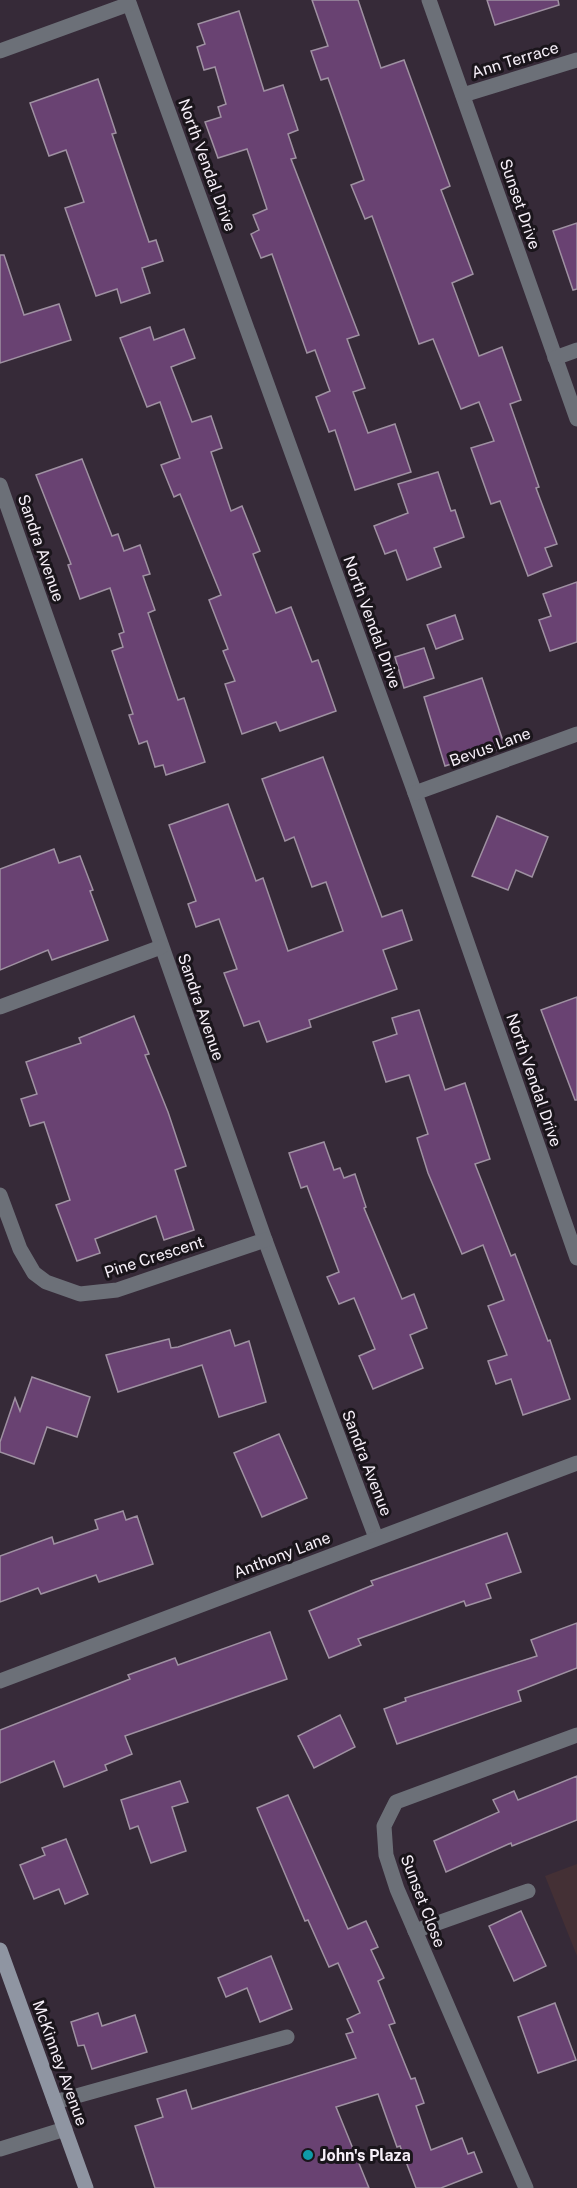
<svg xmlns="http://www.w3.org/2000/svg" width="577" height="2188" font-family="'Public Sans',sans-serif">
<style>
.commercial{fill:#443035}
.building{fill:#694272;stroke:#9f91a2;stroke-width:1.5}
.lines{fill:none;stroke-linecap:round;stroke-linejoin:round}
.lane{stroke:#6c7078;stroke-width:15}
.street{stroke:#6c7078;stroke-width:15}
.secondary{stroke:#8f95a2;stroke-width:15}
.culture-dot{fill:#0f9aa8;stroke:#1a151b;stroke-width:2}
.labels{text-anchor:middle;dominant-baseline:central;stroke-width:6;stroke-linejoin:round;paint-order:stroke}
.street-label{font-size:16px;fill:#f6eff8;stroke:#1a151b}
.poi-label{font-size:16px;font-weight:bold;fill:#f6eff8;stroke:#1a151b;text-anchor:start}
</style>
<rect width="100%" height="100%" fill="#362a38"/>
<path class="commercial" d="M577,1864V1956L545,1876Z"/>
<g class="building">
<path d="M312,0H358L381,68L404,60L450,186L441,190L473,274L452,283L479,356L502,347L521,400L510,404L539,487L536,488L557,544L545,548L552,566L528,576L500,501L491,504L471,448L494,441L479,402L461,409L433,339L419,344L372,216L365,219L351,185L364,180L328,78L321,80L311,51L328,46Z"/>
<path d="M487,0H558L559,5L495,25Z"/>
<path d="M239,11L264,91L283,85L298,130L288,134L296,158L291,159L359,335L347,339L365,388L353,392L368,433L395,424L411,472L355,490L335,430L329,432L316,397L330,391L315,350L307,353L272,254L261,258L251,234L259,230L253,215L267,209L247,149L218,158L205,122L221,117L218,107L226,104L215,67L204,70L197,47L205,44L198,24Z"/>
<path d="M98,79L116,133L112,134L149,242L156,240L163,261L142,268L150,293L121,303L117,289L96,296L65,208L84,202L66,150L49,156L30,103Z"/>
<path d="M577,223V289L573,290L553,231Z"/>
<path d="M0,255H4L24,315L59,304L71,340L0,363Z"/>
<path d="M150,327L154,340L184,329L195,358L171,367L192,422L211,416L222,448L211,452L231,511L242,506L260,551L253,554L276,613L291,607L312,662L318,660L336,711L280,731L276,722L242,734L225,684L235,681L223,651L228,649L209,600L221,595L180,494L174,497L161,465L180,458L160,402L147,407L120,338Z"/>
<path d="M82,459L112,536L118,534L124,551L140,545L150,574L143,576L155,610L148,613L178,700L184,698L205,762L166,775L163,765L155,767L147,741L139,744L129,715L133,714L112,651L123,647L119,634L124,632L110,588L80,599L68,565L71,564L36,475Z"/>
<path d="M438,472L451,511L455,510L464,537L434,548L441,567L407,580L396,550L385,554L374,526L408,513L398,484Z"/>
<path d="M577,582V642L550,651L539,620L551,616L543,594Z"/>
<path d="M455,615L463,639L436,649L427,625Z"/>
<path d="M424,648L434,678L404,688L395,657Z"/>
<path d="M482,678L505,747L445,766L424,697Z"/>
<path d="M323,757L382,917L402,910L412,940L383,950L397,989L309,1020L311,1027L267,1042L259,1021L244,1026L224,973L237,969L219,919L196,927L188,904L196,901L169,825L228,804L256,881L263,878L288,951L343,931L326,882L312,887L294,837L285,841L262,779Z"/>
<path d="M497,816L548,837L532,877L516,870L508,890L472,876Z"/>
<path d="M54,849L59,863L80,856L93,890L90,891L108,940L52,960L48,950L0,970V869Z"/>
<path d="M577,997V1100H575L541,1010Z"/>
<path d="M419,1010L445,1090L465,1083L490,1159L475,1164L511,1256L515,1254L548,1341L550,1340L570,1399L523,1415L511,1379L496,1384L488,1361L507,1355L488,1306L504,1300L483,1245L462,1254L428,1173L417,1138L428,1134L409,1075L386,1082L373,1042L397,1034L392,1018Z"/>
<path d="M134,1016L149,1054L145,1055L168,1112L186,1166L175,1170L194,1230L164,1240L156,1216L95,1239L100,1253L77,1261L56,1205L70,1200L44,1122L30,1126L21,1099L37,1094L26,1062L81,1043L79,1038Z"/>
<path d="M324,1142L334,1170L340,1168L344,1178L355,1174L366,1207L364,1208L402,1299L414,1294L427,1328L410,1335L423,1368L373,1389L359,1356L375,1349L354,1298L339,1304L327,1277L339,1272L307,1186L301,1188L289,1153Z"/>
<path d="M230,1330L235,1346L249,1341L266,1402L219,1417L202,1365L118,1392L106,1355L169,1339L171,1348L178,1347Z"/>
<path d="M32,1377L90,1397L77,1437L47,1427L34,1464L0,1452V1442L15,1398L20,1411Z"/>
<path d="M279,1434L307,1498L262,1517L234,1453Z"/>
<path d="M123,1511L126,1520L137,1516L153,1564L99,1582L96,1575L41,1594L38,1588L0,1602V1556L52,1537L54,1544L98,1529L95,1520Z"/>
<path d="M507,1533L521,1572L486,1584L491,1598L466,1606L464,1601L358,1639L361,1645L329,1658L309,1611L373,1585L371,1581Z"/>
<path d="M577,1623V1668L518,1691L521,1701L397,1744L384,1709L406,1701L405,1698L537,1656L531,1640Z"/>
<path d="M270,1632L287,1679L125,1736L132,1754L105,1765L107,1770L64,1787L54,1761L0,1783V1730L130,1679L128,1675L175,1658L178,1665Z"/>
<path d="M340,1715L355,1747L314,1768L298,1736Z"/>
<path d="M577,1776V1820L512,1846L511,1843L446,1872L434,1841L499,1812L493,1800L514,1791L518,1800Z"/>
<path d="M180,1781L188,1802L172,1807L186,1851L151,1863L138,1826L130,1829L121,1800Z"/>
<path d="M288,1795L348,1929L366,1921L378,1947L371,1950L384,1978L378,1981L395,2023L389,2025L411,2079L415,2078L424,2103L416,2106L431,2150L462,2138L468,2154L474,2152L482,2172L441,2188H416L400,2146L397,2147L378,2094L336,2107L369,2188H155L135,2126L163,2117L157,2099L186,2090L192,2109L356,2058L346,2034L353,2032L347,2019L360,2013L338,1963L329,1967L308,1920L305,1921L257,1808Z"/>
<path d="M66,1839L88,1894L65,1904L59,1889L34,1899L20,1865L45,1855L42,1848Z"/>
<path d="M521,1911L546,1966L514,1981L489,1926Z"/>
<path d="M271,1956L292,2009L260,2022L247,1988L226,1997L218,1978Z"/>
<path d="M555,2003L576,2060L538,2073L518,2017Z"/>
<path d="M98,2013L102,2026L135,2015L147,2052L92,2069L84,2045L78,2046L71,2022Z"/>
</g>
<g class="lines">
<path class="lane" d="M415,1931L528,1891"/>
<g class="street">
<path d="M128,0L415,793L577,1258"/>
<path d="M429,0L577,419"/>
<path d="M0,51L129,4"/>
<path d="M463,95L577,60"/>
<path d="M555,358L577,350"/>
<path d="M0,485L265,1240L376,1538"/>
<path d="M415,793L577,734"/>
<path d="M0,1007L161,947"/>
<path d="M0,1195L20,1249L34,1273L46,1282L80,1294L117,1290L265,1240"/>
<path d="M0,1681L577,1463"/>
<path d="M55,2102L287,2037"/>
<path d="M0,2149L65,2129"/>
<path d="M526,2188L397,1889L386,1855L384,1826L396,1802L577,1735"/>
</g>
<path class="secondary" d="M0,1950L86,2188"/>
</g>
<circle class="culture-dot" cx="308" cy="2155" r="6"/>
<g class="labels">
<g class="street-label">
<text transform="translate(515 60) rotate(-17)">Ann Terrace</text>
<text transform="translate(207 165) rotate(70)">North Vendal Drive</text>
<text transform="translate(520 204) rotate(71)">Sunset Drive</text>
<text transform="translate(41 548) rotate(71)">Sandra Avenue</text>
<text transform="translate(372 622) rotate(70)">North Vendal Drive</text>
<text transform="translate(490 747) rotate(-20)">Bevus Lane</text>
<text transform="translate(201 1007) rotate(71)">Sandra Avenue</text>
<text transform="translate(534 1080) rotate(71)">North Vendal Drive</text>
<text transform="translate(154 1257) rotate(-18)">Pine Crescent</text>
<text transform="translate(367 1463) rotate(69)">Sandra Avenue</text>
<text transform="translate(282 1555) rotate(-21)">Anthony Lane</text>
<text transform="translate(423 1901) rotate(69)">Sunset Close</text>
<text transform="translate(60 2063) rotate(70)">McKinney Avenue</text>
</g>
<g class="poi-label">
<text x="320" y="2155">John's Plaza</text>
</g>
</g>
</svg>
